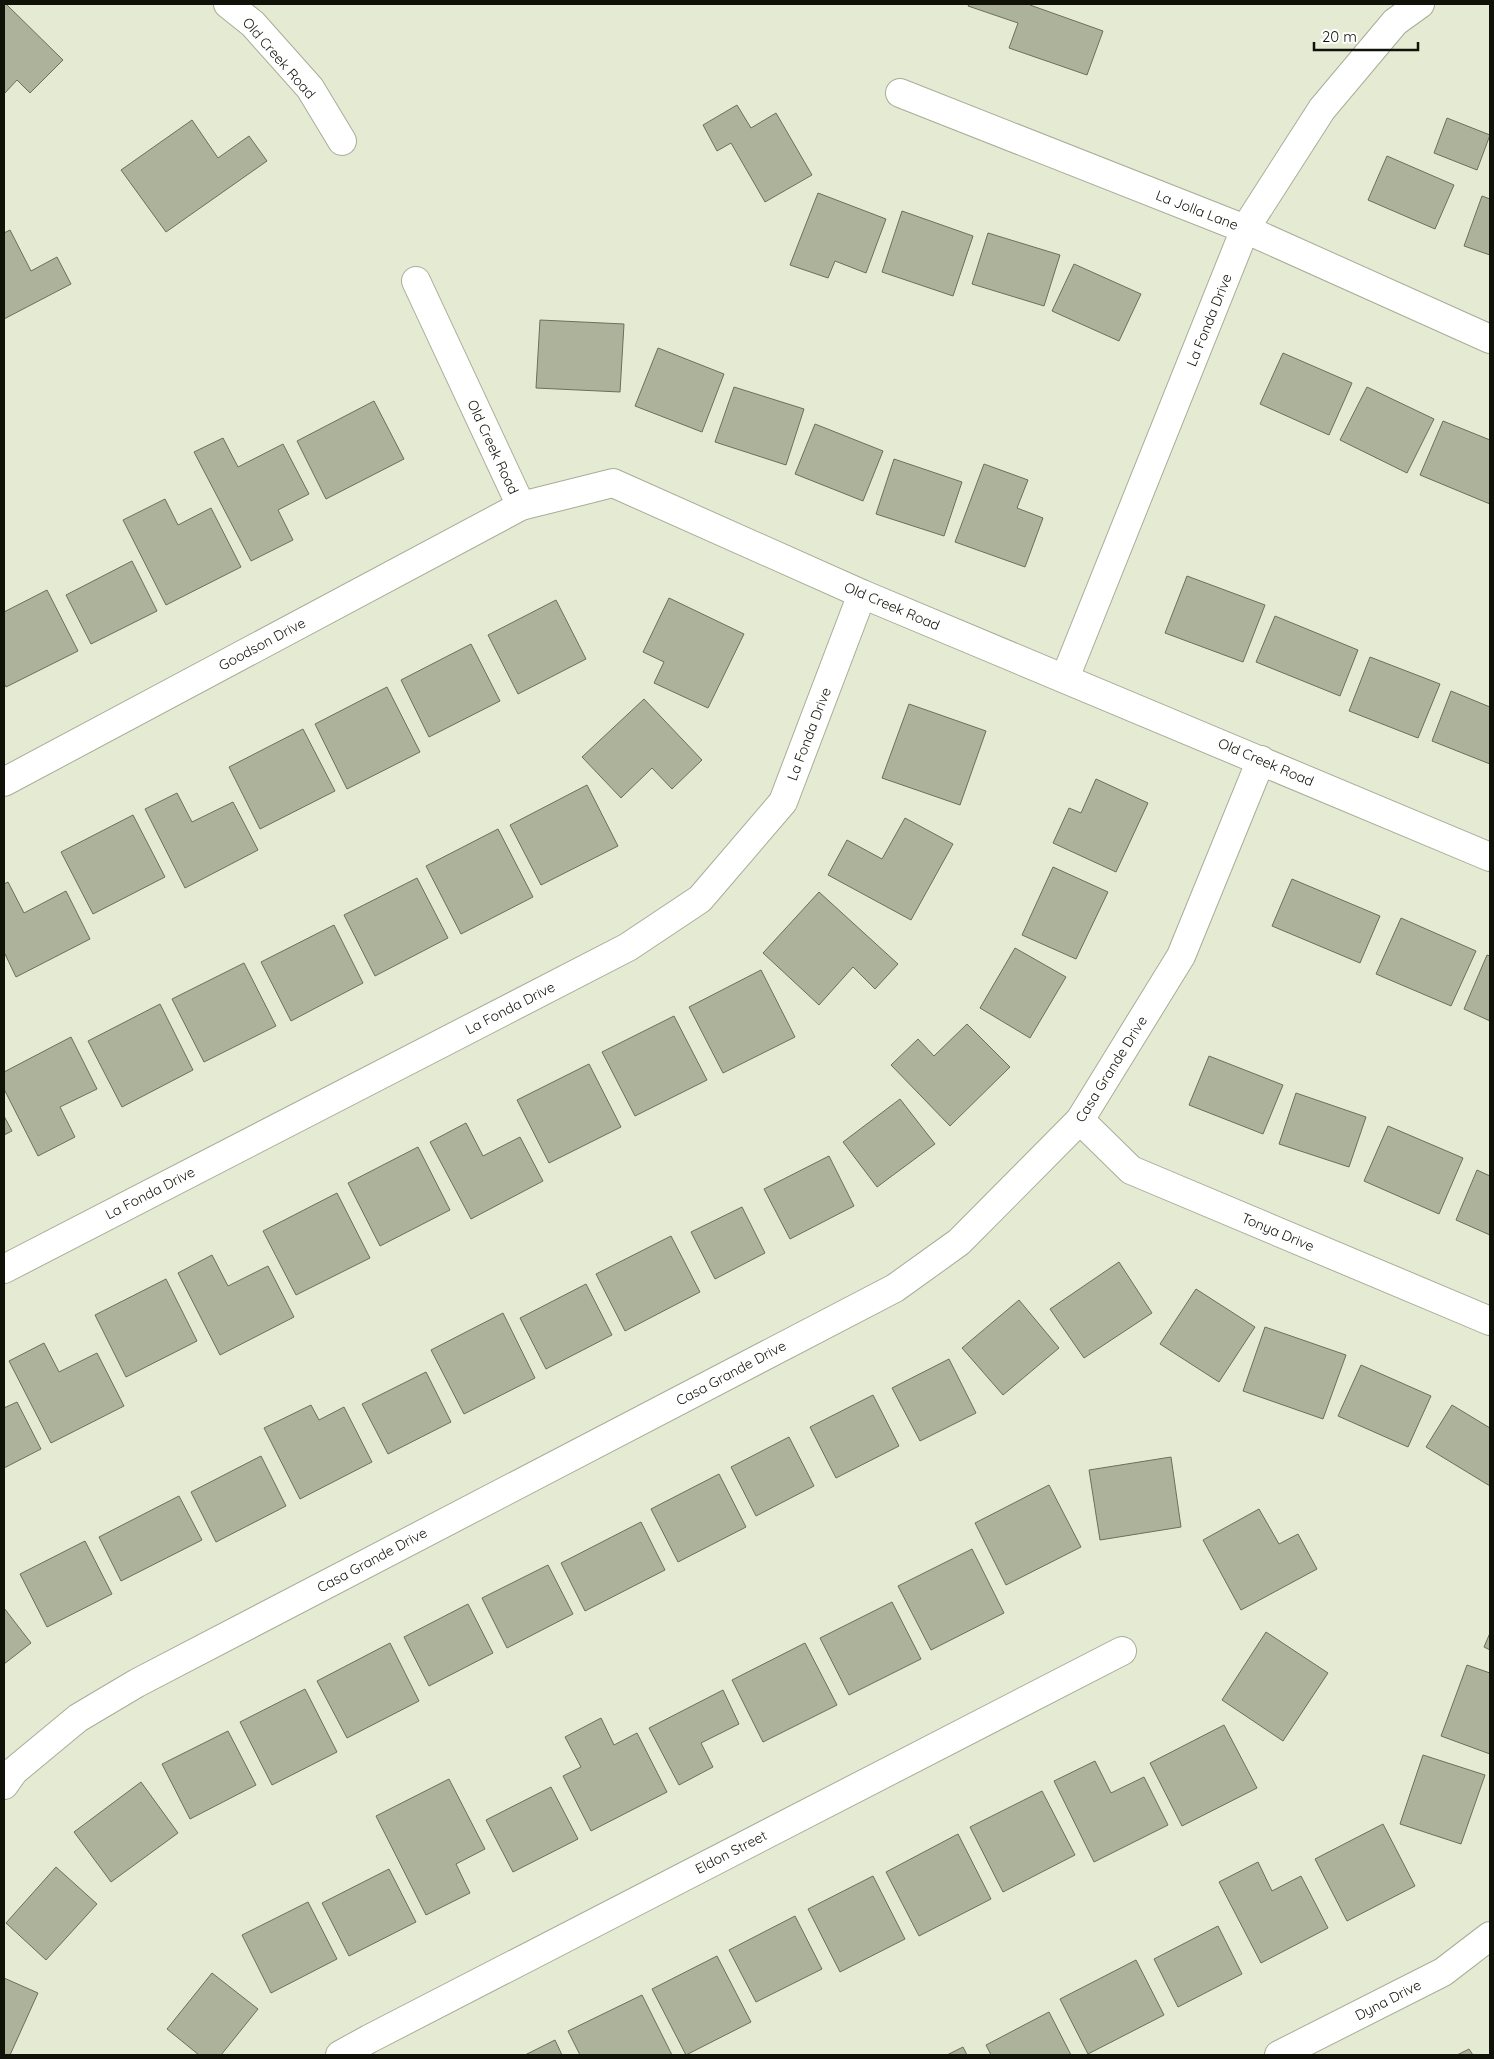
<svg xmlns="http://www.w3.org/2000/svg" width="1494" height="2059" font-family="Quicksand,sans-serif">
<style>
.building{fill:#adb29b;stroke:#6c705b}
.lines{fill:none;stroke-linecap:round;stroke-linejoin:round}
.minor-casing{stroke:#a8ad97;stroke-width:30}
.tertiary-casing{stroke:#a8ad97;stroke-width:30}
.minor{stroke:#fff;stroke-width:28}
.tertiary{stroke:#fff;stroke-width:28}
.labels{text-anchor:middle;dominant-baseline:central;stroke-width:4;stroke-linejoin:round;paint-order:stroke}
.street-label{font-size:14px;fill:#10120a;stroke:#fff}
</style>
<rect width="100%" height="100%" fill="#e5ead3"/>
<g class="building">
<path d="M6,4L63,60L30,93L17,80L4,94V6Z"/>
<path d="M969,4H1030V5L1103,31L1087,75L1009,48L1018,23L968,6Z"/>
<path d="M737,105L751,128L776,113L812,175L765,202L731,143L717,151L703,125Z"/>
<path d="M1447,118L1490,135L1477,170L1434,153Z"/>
<path d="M192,120L218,158L249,136L267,161L166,232L121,170Z"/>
<path d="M1387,156L1454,185L1435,229L1368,200Z"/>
<path d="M818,193L886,219L866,273L835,261L828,278L790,265Z"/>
<path d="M1482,196L1490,199V255L1464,246Z"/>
<path d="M902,211L973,236L953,296L882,272Z"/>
<path d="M10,230L31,271L57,257L71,284L4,319V233Z"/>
<path d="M988,233L1060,255L1044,306L972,284Z"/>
<path d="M1074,264L1141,294L1119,341L1052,311Z"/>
<path d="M540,320L624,324L620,392L536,388Z"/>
<path d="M658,348L724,374L702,432L635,406Z"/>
<path d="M1283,353L1352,383L1329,435L1260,404Z"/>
<path d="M734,387L804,409L786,465L715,442Z"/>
<path d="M1367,387L1434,419L1407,473L1340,440Z"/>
<path d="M374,401L404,459L326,499L297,441Z"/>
<path d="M1443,421L1490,440V504L1420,475Z"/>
<path d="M815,424L883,451L863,501L795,474Z"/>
<path d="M223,438L238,467L283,444L309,494L278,510L293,540L251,561L194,452Z"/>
<path d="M894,459L962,482L944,536L876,514Z"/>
<path d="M984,464L1028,480L1017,508L1043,518L1025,567L955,542Z"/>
<path d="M165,499L178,525L211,508L241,567L166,605L123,520Z"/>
<path d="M132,561L157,611L91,644L66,595Z"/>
<path d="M1187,576L1265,605L1243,662L1165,633Z"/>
<path d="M47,590L78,651L6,687L4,683V612Z"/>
<path d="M669,598L744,634L708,708L654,683L664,662L643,652Z"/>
<path d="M556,600L586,659L518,694L488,635Z"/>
<path d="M1275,616L1358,650L1340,696L1256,662Z"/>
<path d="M471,644L500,701L429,737L401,680Z"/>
<path d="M1370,657L1440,684L1418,738L1349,711Z"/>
<path d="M387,687L420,752L347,789L315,724Z"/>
<path d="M1451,691L1490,707V764L1432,741Z"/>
<path d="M644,699L702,760L672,789L652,768L621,798L582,757Z"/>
<path d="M909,704L986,731L960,805L882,778Z"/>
<path d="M303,729L335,791L260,829L229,767Z"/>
<path d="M1096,779L1148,803L1116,872L1053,843L1069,808L1081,813Z"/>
<path d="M587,785L618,846L541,885L510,825Z"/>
<path d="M177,793L192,822L233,802L258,850L185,888L145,809Z"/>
<path d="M133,815L165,877L93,914L61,852Z"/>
<path d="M905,818L953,844L911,920L828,875L847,840L882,859Z"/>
<path d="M498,829L533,897L461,934L426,866Z"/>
<path d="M1053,867L1108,892L1076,959L1022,935Z"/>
<path d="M417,878L448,938L375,976L344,915Z"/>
<path d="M1292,879L1380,916L1360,963L1272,926Z"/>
<path d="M8,882L24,913L66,891L90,939L16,977L4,952V884Z"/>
<path d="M819,892L898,964L875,989L853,967L819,1005L763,953Z"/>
<path d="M1401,918L1476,951L1451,1006L1376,974Z"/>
<path d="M334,925L363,983L291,1021L261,962Z"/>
<path d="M1015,948L1066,977L1030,1038L980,1008Z"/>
<path d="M1487,955L1490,956V1021L1464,1009Z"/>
<path d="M244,963L276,1026L204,1062L172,999Z"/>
<path d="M761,970L795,1037L723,1073L689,1007Z"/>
<path d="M160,1004L193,1070L122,1107L88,1041Z"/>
<path d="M674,1016L707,1080L635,1116L602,1052Z"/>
<path d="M967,1024L1010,1067L950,1126L891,1065L918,1039L934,1056Z"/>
<path d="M71,1037L97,1089L60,1107L75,1137L38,1156L4,1089V1072Z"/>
<path d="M1209,1056L1283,1085L1263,1134L1189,1105Z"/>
<path d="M589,1064L621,1127L549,1163L517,1100Z"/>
<path d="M1296,1093L1366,1117L1349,1167L1279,1144Z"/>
<path d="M900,1099L935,1144L877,1187L843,1142Z"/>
<path d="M4,1116L12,1131L4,1135Z"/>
<path d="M466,1123L483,1156L520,1137L543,1181L471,1219L430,1142Z"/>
<path d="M1388,1126L1463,1158L1439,1214L1364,1181Z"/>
<path d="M418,1147L450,1210L380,1246L348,1183Z"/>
<path d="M829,1156L854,1206L790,1239L764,1189Z"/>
<path d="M1477,1170L1490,1176V1235L1456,1220Z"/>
<path d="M337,1193L370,1258L296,1295L263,1231Z"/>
<path d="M742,1207L765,1253L715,1279L691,1232Z"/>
<path d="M671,1236L700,1292L625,1331L596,1274Z"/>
<path d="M212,1255L228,1286L268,1266L294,1317L220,1355L178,1273Z"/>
<path d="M1119,1262L1152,1313L1084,1358L1050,1309Z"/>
<path d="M166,1279L197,1341L126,1377L95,1315Z"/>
<path d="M586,1284L612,1335L546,1369L520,1318Z"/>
<path d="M1196,1289L1255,1327L1219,1382L1160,1344Z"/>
<path d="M1019,1300L1059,1348L1003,1395L962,1348Z"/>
<path d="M503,1313L535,1378L464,1414L431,1350Z"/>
<path d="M1265,1327L1346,1355L1323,1419L1243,1391Z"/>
<path d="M44,1343L59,1372L97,1353L124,1406L51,1443L9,1361Z"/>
<path d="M949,1359L976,1413L920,1441L892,1388Z"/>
<path d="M1361,1365L1431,1396L1408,1447L1338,1416Z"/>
<path d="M426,1372L451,1422L388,1454L362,1404Z"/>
<path d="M873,1395L899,1446L836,1478L810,1427Z"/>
<path d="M17,1402L41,1449L4,1468V1408Z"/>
<path d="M311,1405L319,1420L344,1407L372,1462L300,1499L264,1428Z"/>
<path d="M1452,1405L1490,1428V1486L1426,1447Z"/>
<path d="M789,1437L814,1486L756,1516L731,1467Z"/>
<path d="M261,1456L286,1506L216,1542L191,1492Z"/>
<path d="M1171,1457L1181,1527L1100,1540L1089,1470Z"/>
<path d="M719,1474L746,1527L678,1562L651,1509Z"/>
<path d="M1049,1485L1081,1547L1006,1585L975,1523Z"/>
<path d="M179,1496L202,1540L121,1581L99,1537Z"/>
<path d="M1259,1509L1279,1544L1298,1534L1317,1569L1241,1610L1203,1540Z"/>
<path d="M641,1522L665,1570L585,1611L561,1563Z"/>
<path d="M85,1541L112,1594L47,1627L20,1574Z"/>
<path d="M972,1549L1004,1613L931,1650L898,1586Z"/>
<path d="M548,1565L573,1614L507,1648L482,1598Z"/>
<path d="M892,1602L921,1659L849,1695L820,1638Z"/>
<path d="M468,1604L493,1653L429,1686L404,1637Z"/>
<path d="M4,1608L31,1643L4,1664Z"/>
<path d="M1266,1632L1328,1673L1283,1741L1222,1700Z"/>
<path d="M1490,1633V1650L1484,1647Z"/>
<path d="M390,1643L419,1701L347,1738L317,1681Z"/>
<path d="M805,1643L837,1705L763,1742L732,1680Z"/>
<path d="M1467,1665L1490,1673V1754L1441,1736Z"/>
<path d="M305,1689L337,1752L272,1785L240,1722Z"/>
<path d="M723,1690L739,1724L701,1743L713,1767L679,1785L649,1728Z"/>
<path d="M601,1718L614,1745L637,1733L667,1792L591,1831L563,1776L581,1767L565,1737Z"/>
<path d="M1224,1725L1257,1788L1182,1826L1150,1763Z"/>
<path d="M228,1731L256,1785L190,1819L162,1764Z"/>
<path d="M1423,1755L1485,1775L1461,1844L1400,1824Z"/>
<path d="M1095,1761L1111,1793L1144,1777L1168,1825L1094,1862L1054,1781Z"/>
<path d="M449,1779L485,1849L456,1864L470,1893L426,1915L376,1816Z"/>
<path d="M141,1782L178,1833L111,1882L74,1832Z"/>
<path d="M551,1787L578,1839L513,1872L486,1820Z"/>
<path d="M1042,1791L1075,1855L1003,1892L970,1827Z"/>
<path d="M1383,1824L1415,1886L1347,1921L1315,1859Z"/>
<path d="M958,1834L991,1899L919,1936L886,1872Z"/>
<path d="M1258,1862L1272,1891L1301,1876L1328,1928L1261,1963L1219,1882Z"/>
<path d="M56,1867L97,1904L46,1960L6,1923Z"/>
<path d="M389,1869L416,1922L349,1956L322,1903Z"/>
<path d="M873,1876L905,1939L840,1972L808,1909Z"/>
<path d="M308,1902L337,1959L271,1993L242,1935Z"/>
<path d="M795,1916L822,1969L756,2002L729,1950Z"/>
<path d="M1218,1926L1242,1974L1178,2007L1154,1959Z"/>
<path d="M717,1956L751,2022L686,2055L652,1989Z"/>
<path d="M1136,1960L1164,2015L1088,2054L1060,1999Z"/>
<path d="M212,1973L258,2009L221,2055H199L167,2029Z"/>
<path d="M4,1978L38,1993L10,2055H4Z"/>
<path d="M642,1995L672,2055H580L568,2031Z"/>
<path d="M1049,2012L1071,2055H991L986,2045Z"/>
<path d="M555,2040L562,2055H525Z"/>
<path d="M963,2047L967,2055H947Z"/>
<path d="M1469,2049L1473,2055H1457Z"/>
</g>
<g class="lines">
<g class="minor-casing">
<g id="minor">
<path d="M228,4L253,24L310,88L342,141"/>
<path d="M900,93L1245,229L1490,339"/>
<path d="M416,281L521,506"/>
<path d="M1065,678L1245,229L1322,109L1395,22L1420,4"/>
<path d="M1080,1120L1131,1170L1490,1321"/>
<path d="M4,1269L628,947L700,899L783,802L862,594"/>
<path d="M4,1785L14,1771L78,1718L137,1683L895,1288L959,1242L1080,1120L1181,956L1261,760"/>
<path d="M340,2055L369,2039L1122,1651"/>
<path d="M1279,2055L1443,1972L1490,1936"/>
</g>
</g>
<g class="tertiary-casing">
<path id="tertiary" d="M4,782L521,506L613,483L862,594L1490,857"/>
</g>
<use href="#minor" class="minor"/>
<use href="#tertiary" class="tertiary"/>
</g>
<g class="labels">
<g class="street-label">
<text transform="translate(279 58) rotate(49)">Old Creek Road</text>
<text transform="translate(1197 210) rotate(21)">La Jolla Lane</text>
<text transform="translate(1209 320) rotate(-68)">La Fonda Drive</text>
<text transform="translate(493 447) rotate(65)">Old Creek Road</text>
<text transform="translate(892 606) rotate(23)">Old Creek Road</text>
<text transform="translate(262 644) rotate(-28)">Goodson Drive</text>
<text transform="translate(809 734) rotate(-69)">La Fonda Drive</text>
<text transform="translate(1266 762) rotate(23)">Old Creek Road</text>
<text transform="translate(510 1008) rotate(-27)">La Fonda Drive</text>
<text transform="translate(1111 1069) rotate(-58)">Casa Grande Drive</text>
<text transform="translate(150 1193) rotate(-27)">La Fonda Drive</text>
<text transform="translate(1278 1232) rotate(23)">Tonya Drive</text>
<text transform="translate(731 1373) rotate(-28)">Casa Grande Drive</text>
<text transform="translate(372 1560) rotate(-28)">Casa Grande Drive</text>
<text transform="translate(731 1852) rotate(-27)">Eldon Street</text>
<text transform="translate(1388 2000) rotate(-27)">Dyna Drive</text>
</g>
</g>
<rect width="1494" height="2059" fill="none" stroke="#10120a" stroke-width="10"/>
<path d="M1314 42v8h104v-8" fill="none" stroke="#10120a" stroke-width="2.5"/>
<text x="1322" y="42" font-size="15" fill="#10120a" stroke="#ffffff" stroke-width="4" paint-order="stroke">20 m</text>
</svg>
